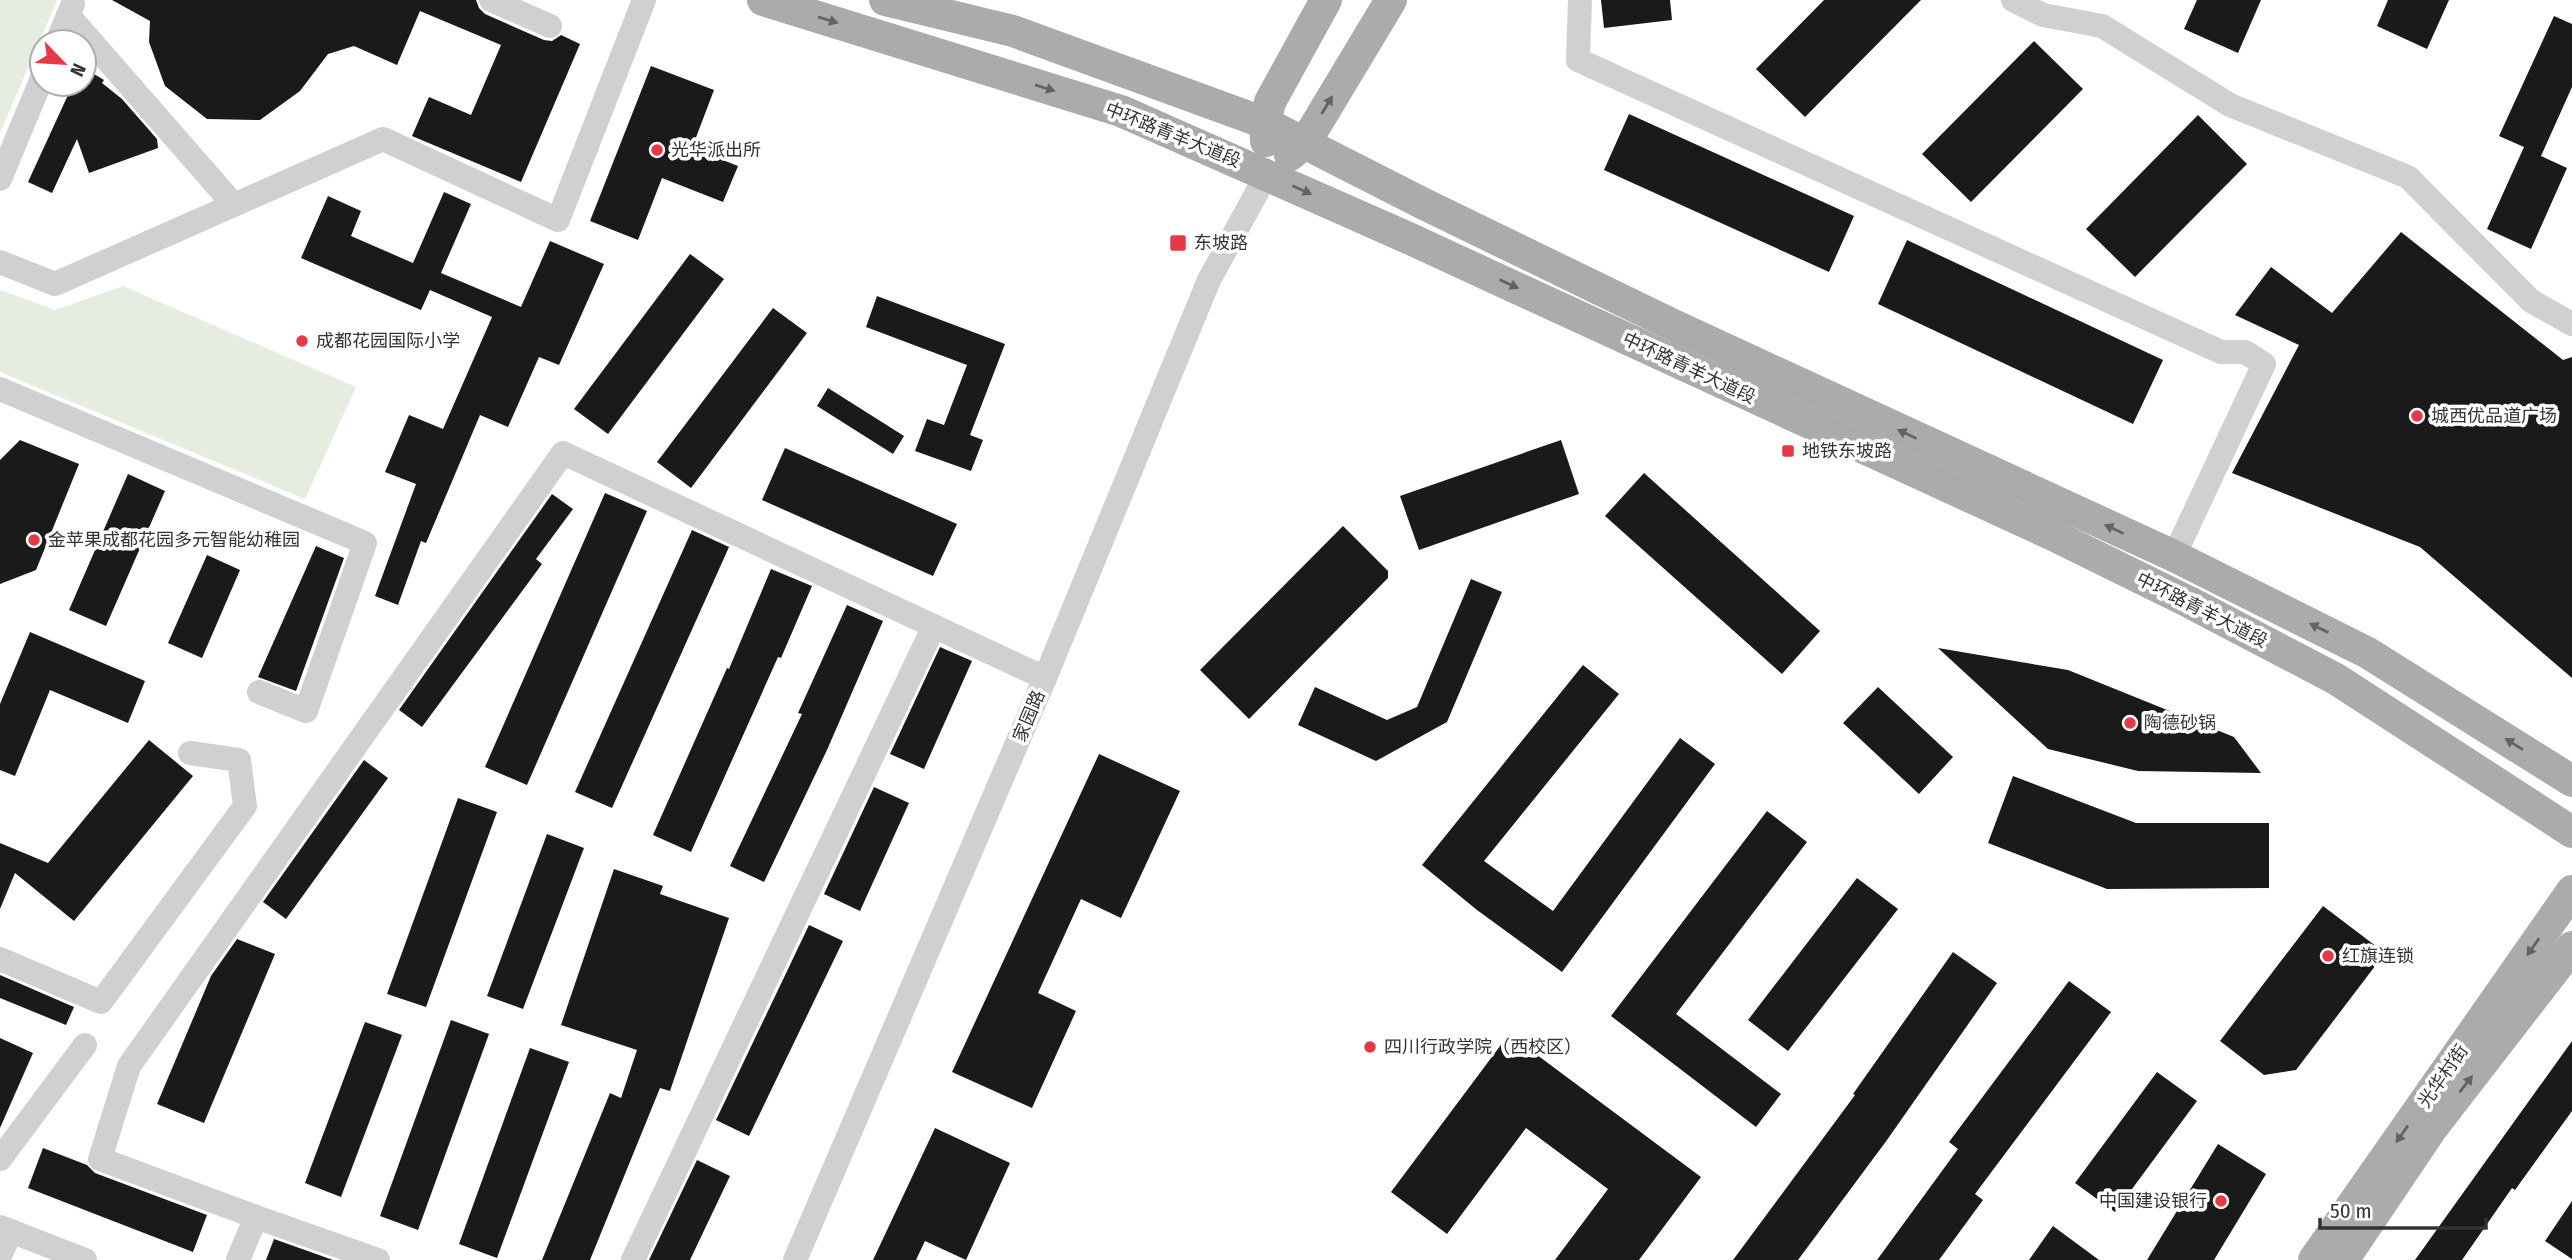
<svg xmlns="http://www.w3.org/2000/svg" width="2572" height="1260" font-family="'Fira Sans Condensed','Noto Sans SC',sans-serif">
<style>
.green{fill:#e6ecdf}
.building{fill:#1a1a1a}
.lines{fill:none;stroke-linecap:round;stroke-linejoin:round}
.minor{stroke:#d0d0d0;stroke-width:24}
.major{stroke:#ababab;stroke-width:32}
.oneway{fill:#636363}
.poi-dot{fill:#e63946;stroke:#fff;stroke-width:2.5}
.labels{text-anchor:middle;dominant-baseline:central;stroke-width:7;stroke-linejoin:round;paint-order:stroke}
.street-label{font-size:18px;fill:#333;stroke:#fff}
.poi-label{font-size:18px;fill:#333;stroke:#fff;text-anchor:start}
</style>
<rect width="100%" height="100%" fill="#fff"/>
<g class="green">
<path d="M0,0H57L0,133Z"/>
<path d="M123,286L356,387L305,499L0,372V290L55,310Z"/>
</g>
<g class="building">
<path d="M112,0H476L479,8L485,14L544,40L552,41L561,35L580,44L521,182L412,136L429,97L471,115L501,45L420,11L397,65L354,46L328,54L300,91L260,120L207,119L165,86L149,42L150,21Z"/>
<path d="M1601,0H1670L1672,20L1604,28Z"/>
<path d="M1824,0H1921L1805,117L1756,69Z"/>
<path d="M2197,0H2261L2238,53L2184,29Z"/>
<path d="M2388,0H2449L2427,49L2377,26Z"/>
<path d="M2554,16L2572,24V87L2541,156L2567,168L2531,249L2487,229L2524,147L2499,136Z"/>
<path d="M2034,41L2083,89L1971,202L1922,154Z"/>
<path d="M651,66L714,90L692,148L738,166L723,202L662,178L638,240L590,221Z"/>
<path d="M84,68L104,80L102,83L122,99L157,139L158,148L89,173L77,139L52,193L28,182L73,84H84Z"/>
<path d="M1629,114L1854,216L1829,272L1604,170Z"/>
<path d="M2198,115L2247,164L2135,277L2086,229Z"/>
<path d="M444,192L471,204L441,273L521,307L550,241L604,264L559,365L539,357L508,427L480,415L426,543L421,541L398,605L375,596L416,484L385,472L409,415L443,429L492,317L430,290L421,310L301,258L328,196L361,211L351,236L413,263Z"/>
<path d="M2401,232L2563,360L2572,357V678L2420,547L2232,473L2299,345L2235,315L2271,267L2332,313Z"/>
<path d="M1907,240L2163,360L2133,424L1878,304Z"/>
<path d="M690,254L724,279L608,434L574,409Z"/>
<path d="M877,296L1005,344L970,435L983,440L971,471L915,451L927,419L944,425L967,365L866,327Z"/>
<path d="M773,308L807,333L691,488L657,462Z"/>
<path d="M828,388L904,436L893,454L817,406Z"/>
<path d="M20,440L79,464L36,570L0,584V460Z"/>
<path d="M1561,440L1579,494L1419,550L1400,496Z"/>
<path d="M785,448L957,524L933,576L762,500Z"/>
<path d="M1644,473L1820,631L1782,674L1605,516Z"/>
<path d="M128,474L165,491L106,626L69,610Z"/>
<path d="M605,493L647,511L527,785L485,767Z"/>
<path d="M552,494L573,509L536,559L542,564L422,727L399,710Z"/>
<path d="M1343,526L1388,571V578L1249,719L1200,670Z"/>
<path d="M692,530L729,547L612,808L575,792Z"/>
<path d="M316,546L344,558L296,691L258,677Z"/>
<path d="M207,555L240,570L202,658L168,643Z"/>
<path d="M771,569L812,586L781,658L778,657L691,852L653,835L727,668L729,669Z"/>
<path d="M1471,579L1502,592L1447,722L1376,761L1298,725L1315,687L1387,720L1417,707Z"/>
<path d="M847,605L883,621L827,750L764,882L730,866L802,714L798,713Z"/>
<path d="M30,632L145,681L128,723L50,690L15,776L0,770V704Z"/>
<path d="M940,647L972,661L924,769L890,754Z"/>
<path d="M1938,648L2068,670L2234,737L2261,773L2138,771L2048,749Z"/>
<path d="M1583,665L1619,694L1484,861L1553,911L1680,738L1715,764L1562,972L1477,910L1422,865Z"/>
<path d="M1878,687L1953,757L1919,794L1843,723Z"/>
<path d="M149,740L193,776L74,921L15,873L0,909V843L48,863Z"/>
<path d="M1099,754L1180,791L1121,918L1081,899L1038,993L1076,1011L1032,1108L952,1072Z"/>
<path d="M364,760L388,778L286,919L263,902Z"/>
<path d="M2013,776L2136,823H2269V888L2107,889L1988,843Z"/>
<path d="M874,787L909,803L860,911L824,894Z"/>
<path d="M458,798L497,812L426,1007L387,994Z"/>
<path d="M1767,811L1807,842L1676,1014L1781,1094L1756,1127L1611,1016Z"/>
<path d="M547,834L584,848L523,1009L487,996Z"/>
<path d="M614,869L663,886L660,894L729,918L670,1091L660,1088L590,1260H542L610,1093L621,1098L637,1050L561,1025Z"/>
<path d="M1857,878L1898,909L1788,1051L1748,1020Z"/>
<path d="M2323,906L2385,953L2296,1070L2264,1075L2220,1041Z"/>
<path d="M809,925L843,941L749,1136L716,1120Z"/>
<path d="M237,939L275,954L204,1123L157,1104L211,976Z"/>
<path d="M1953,952L1997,983L1887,1140L1798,1260H1733L1855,1095L1853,1094Z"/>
<path d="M0,975L74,1007L66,1025L0,998Z"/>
<path d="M2069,981L2111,1012L1975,1194L1983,1200L1939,1260H1877L1958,1149L1949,1142Z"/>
<path d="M451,1020L489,1034L418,1230L380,1216Z"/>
<path d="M365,1022L402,1035L341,1197L305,1183Z"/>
<path d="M1509,1034L1701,1177L1639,1260H1555L1608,1189L1526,1128L1447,1234L1391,1192Z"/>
<path d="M0,1038L33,1053L0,1128Z"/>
<path d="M2572,1041V1111L2515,1190L2512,1188L2462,1260H2415Z"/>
<path d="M530,1048L569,1062L497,1258L459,1244Z"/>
<path d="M2157,1072L2197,1101L2115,1212L2075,1183Z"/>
<path d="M935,1128L1010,1163L966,1260L925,1241L916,1260H873Z"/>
<path d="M2218,1144L2266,1174L2214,1260H2147Z"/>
<path d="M43,1148L87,1165L95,1173L207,1215L193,1252L28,1188Z"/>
<path d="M697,1160L730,1176L690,1260H649Z"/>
<path d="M2572,1201V1259L2545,1241Z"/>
<path d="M2053,1226L2099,1260H2029Z"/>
<path d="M274,1239L333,1260H266Z"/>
</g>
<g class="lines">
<g class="minor">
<path d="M491,0L550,26"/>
<path d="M1580,0L1578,60L2221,352H2245L2264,364L2174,556"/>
<path d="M2013,0L2043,15L2102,26L2230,105L2408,177L2531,301L2572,324"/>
<path d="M68,15L234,205"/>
<path d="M57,42L73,4"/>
<path d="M0,179L42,78"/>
<path d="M0,262L55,284L383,139L558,220L644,0"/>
<path d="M0,389L365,543L306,711L259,692"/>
<path d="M0,959L101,1002L245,806L239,760L190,753"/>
<path d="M0,1159L85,1045"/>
<path d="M256,1217L100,1159L129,1066L563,453L1045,678"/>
<path d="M0,1227L85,1260"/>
<path d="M0,1256L11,1231"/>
<path d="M238,1260L256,1217L378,1260"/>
<path d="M633,1260L934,626"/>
<path d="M795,1260L1045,678L1209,280L1267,174"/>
</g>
<g class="major">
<path d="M763,0L1121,111L1406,237L2053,535L2189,602L2336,679L2572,832"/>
<path d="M885,0L1013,31L1265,123L1422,203L1673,325L2174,556L2368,653L2572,781"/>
<path d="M1266,141L1265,123L1270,102L1326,0"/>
<path d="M1290,155L1305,143L1391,0"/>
<path d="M2314,1260L2572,891"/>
<path d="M2343,1260L2432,1128L2572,947"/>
</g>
</g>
<defs><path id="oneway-solid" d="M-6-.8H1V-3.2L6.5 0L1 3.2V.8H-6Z" transform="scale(1.75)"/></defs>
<g class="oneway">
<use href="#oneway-solid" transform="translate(828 20) rotate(17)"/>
<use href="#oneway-solid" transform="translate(1045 88) rotate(17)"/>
<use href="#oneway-solid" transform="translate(1327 105) rotate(-59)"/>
<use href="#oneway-solid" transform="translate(1302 190) rotate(24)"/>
<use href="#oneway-solid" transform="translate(1509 284) rotate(25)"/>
<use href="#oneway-solid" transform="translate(1907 434) rotate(-155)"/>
<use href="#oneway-solid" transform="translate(2114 529) rotate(-155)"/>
<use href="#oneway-solid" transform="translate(2319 628) rotate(-154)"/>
<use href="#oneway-solid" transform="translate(2514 744) rotate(-148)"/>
<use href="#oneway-solid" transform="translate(2533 947) rotate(125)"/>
<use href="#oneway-solid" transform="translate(2466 1084) rotate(-52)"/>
<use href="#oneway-solid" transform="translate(2402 1134) rotate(125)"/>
</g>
<g class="poi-dot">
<circle cx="657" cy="150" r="7"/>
<rect x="1169" y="234" width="18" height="18" rx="3.5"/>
<circle cx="302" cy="341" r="7"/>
<circle cx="2417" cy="416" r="7"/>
<rect x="1781" y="444" width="14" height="14" rx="3.5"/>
<circle cx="34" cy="540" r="7"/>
<circle cx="2130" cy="723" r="7"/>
<circle cx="2328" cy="956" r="7"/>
<circle cx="1370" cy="1047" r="7"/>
<circle cx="2221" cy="1201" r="7"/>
</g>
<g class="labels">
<g class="street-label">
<text transform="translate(1173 135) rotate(22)">中环路青羊大道段</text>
<text transform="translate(1689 368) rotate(25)">中环路青羊大道段</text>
<text transform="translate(2202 610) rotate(27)">中环路青羊大道段</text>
<text transform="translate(1029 716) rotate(-67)">家园路</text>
<text transform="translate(2443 1076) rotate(-55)">光华村街</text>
</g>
<g class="poi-label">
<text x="671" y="150">光华派出所</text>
<text x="1194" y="243">东坡路</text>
<text x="316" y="341">成都花园国际小学</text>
<text x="2431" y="416">城西优品道广场</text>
<text x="1802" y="451">地铁东坡路</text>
<text x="48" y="540">金苹果成都花园多元智能幼稚园</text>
<text x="2144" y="723">陶德砂锅</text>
<text x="2342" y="956">红旗连锁</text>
<text x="1384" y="1047">四川行政学院（西校区）</text>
<text x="2207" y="1201" text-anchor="end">中国建设银行</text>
</g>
</g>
<g transform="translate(63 63) rotate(115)"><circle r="33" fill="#ffffff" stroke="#adadad" stroke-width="2"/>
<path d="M0-5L12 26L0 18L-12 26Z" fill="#e63946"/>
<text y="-10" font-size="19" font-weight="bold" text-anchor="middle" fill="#333333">N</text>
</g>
<path d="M2320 1218v10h166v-10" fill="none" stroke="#333333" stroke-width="3.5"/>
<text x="2330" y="1218" font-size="21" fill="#333333" stroke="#ffffff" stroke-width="5" paint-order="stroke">50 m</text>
</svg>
